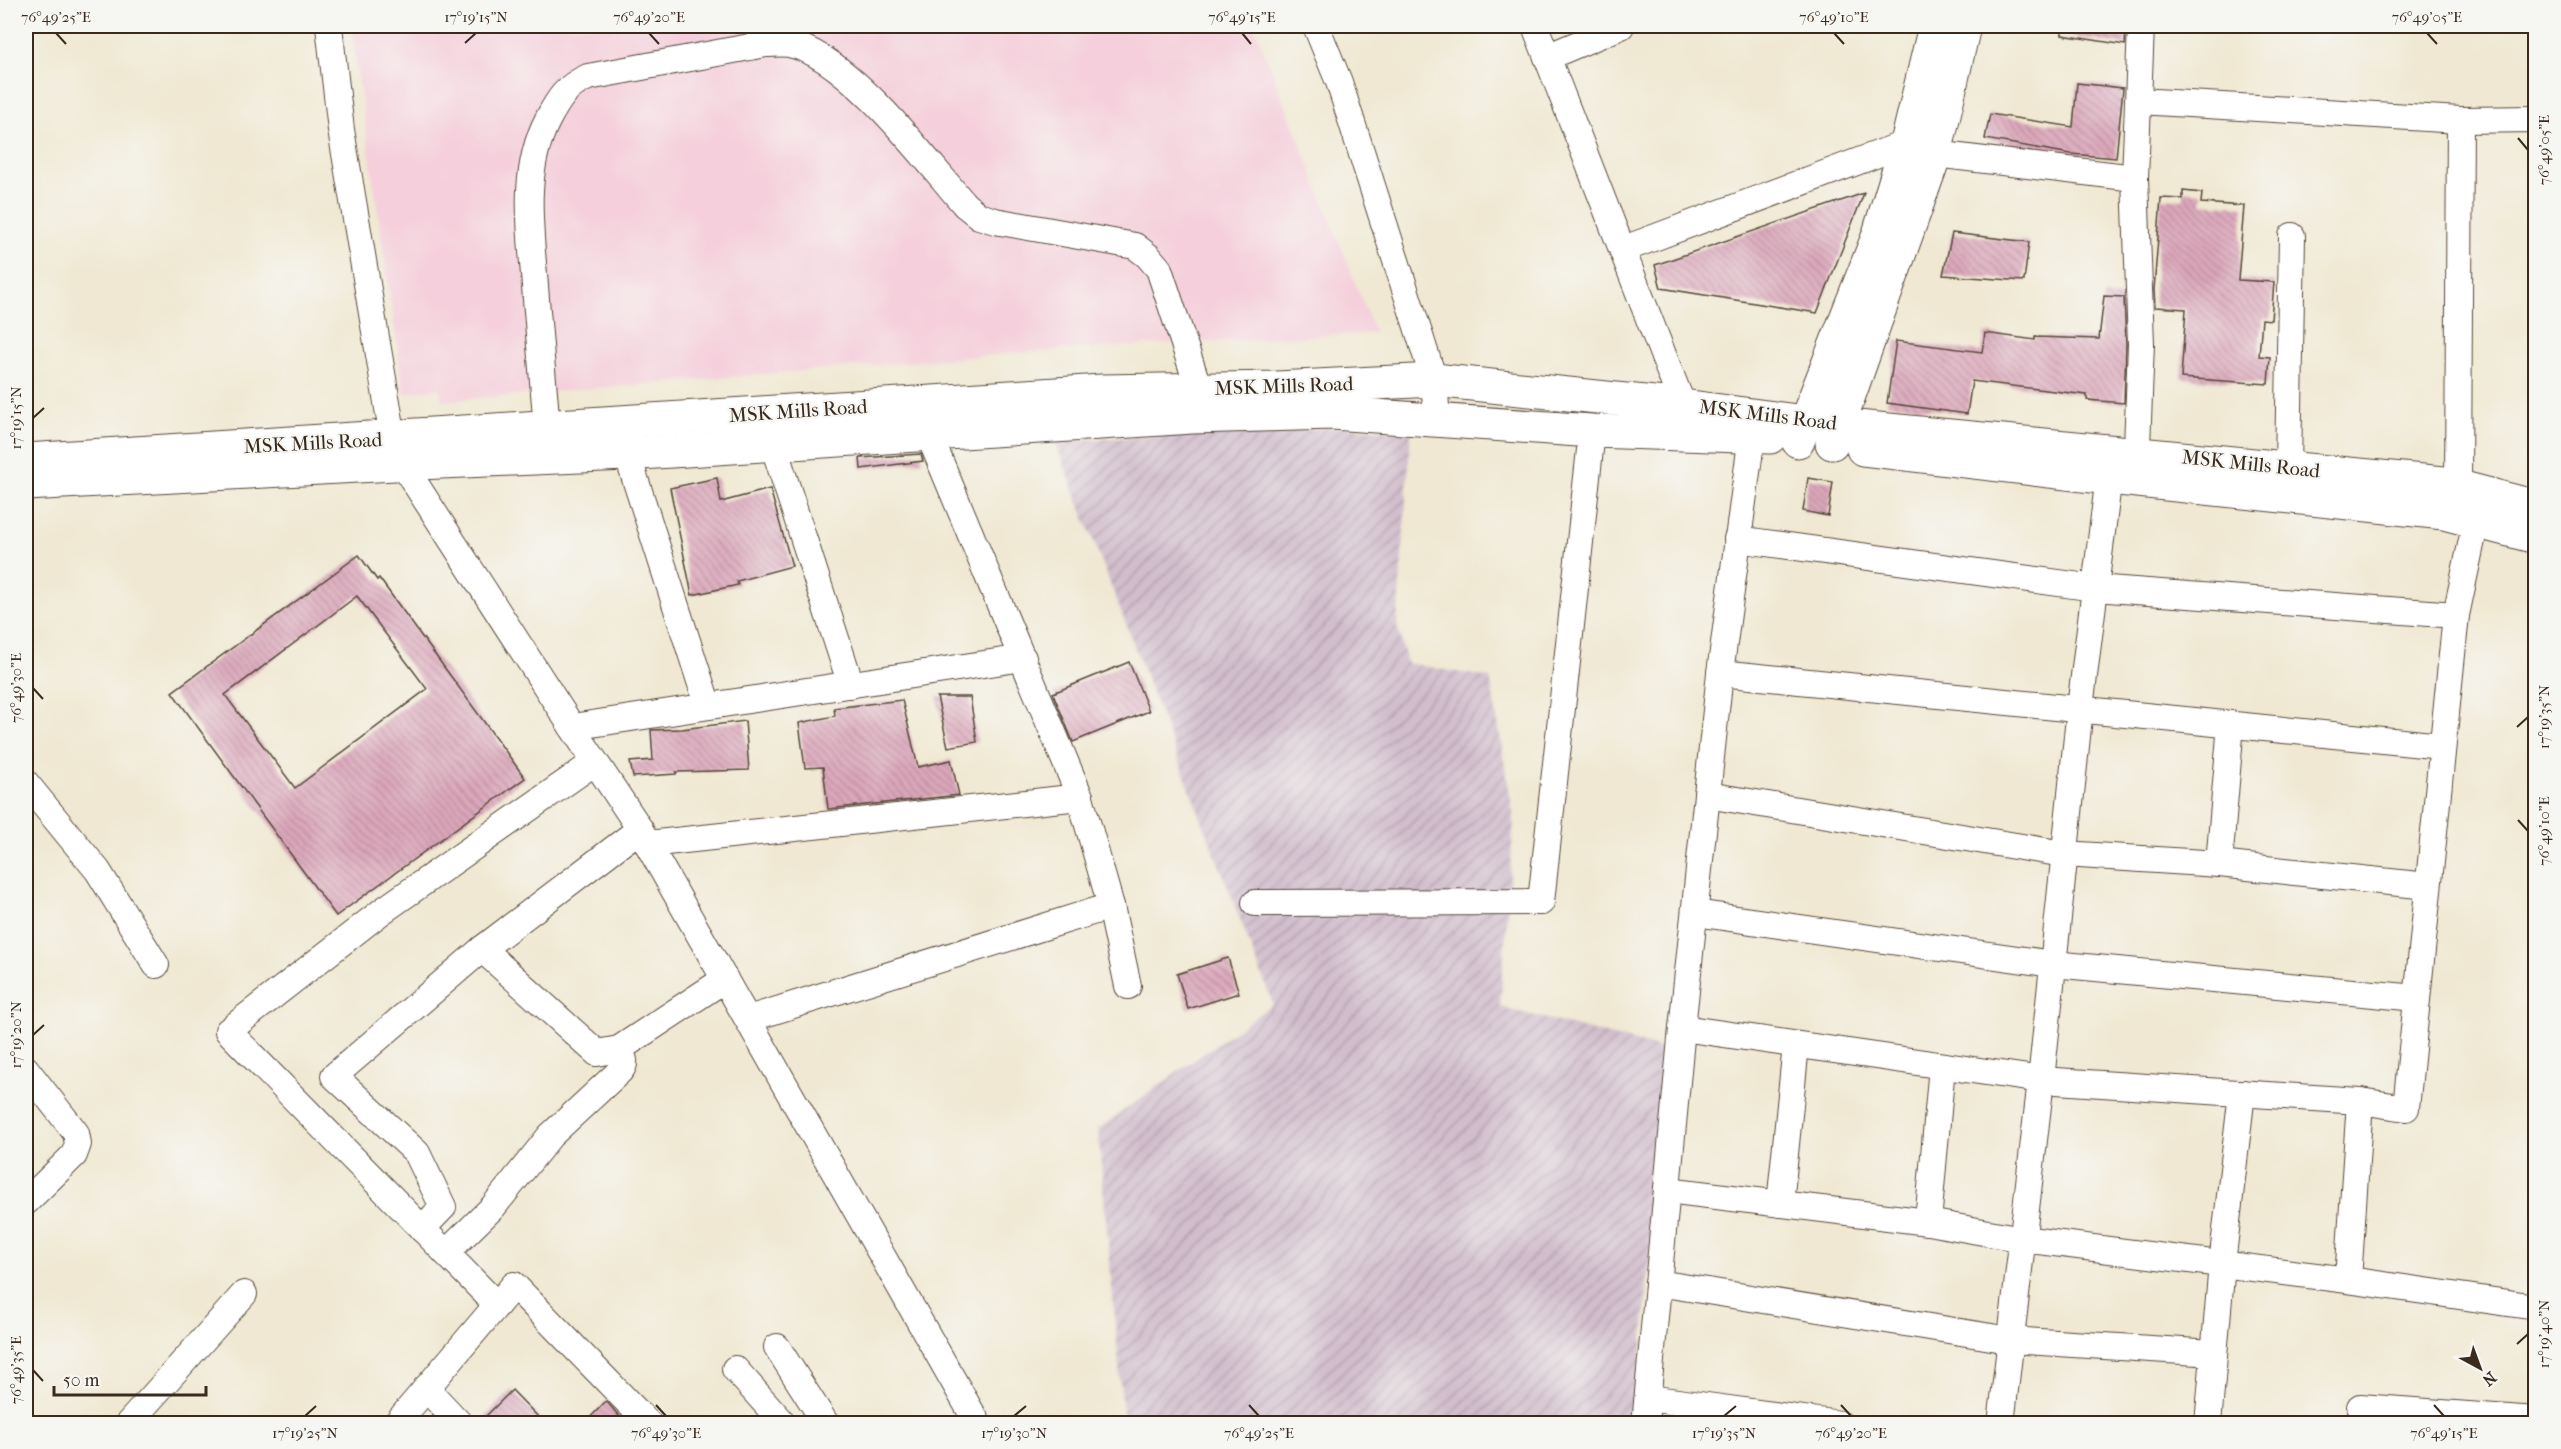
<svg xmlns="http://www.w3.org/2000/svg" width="2561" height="1449" font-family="'IM FELL French Canon',serif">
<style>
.built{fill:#f5cfdb}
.industrial{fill:url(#industrial-furrows)}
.building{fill:url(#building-back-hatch);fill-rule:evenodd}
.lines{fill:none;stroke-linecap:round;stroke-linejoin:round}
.minor-casing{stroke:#564639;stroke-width:28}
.major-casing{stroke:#564639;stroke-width:35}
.minor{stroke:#fff;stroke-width:26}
.major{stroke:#fff;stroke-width:33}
.ticks{fill:none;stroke:#3b2a1e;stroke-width:2}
.labels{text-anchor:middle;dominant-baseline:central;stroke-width:4.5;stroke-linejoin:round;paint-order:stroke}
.street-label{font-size:20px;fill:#3b2a1e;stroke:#f6f6f2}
.neatline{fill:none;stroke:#3b2a1e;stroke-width:2}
.ticks-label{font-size:15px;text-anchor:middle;fill:#3b2a1e}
</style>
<defs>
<pattern id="industrial-furrows" width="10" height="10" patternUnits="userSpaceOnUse" patternTransform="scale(1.5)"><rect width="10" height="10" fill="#d1bdcc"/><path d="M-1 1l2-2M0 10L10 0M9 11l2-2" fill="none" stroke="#ab9aa5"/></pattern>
<pattern id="building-back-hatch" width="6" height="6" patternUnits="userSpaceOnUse" patternTransform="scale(1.5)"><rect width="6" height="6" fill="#dca7bb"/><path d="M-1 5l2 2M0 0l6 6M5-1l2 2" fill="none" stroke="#b48897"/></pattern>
</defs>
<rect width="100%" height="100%" fill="#f6f6f2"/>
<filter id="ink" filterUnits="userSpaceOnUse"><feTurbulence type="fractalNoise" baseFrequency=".0167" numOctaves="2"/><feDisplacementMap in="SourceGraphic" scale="12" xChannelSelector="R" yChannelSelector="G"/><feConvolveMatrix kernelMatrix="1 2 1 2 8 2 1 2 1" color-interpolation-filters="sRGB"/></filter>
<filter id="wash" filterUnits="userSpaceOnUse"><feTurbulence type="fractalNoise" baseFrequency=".008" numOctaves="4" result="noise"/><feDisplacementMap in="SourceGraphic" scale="24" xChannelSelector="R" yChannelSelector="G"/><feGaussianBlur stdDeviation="1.35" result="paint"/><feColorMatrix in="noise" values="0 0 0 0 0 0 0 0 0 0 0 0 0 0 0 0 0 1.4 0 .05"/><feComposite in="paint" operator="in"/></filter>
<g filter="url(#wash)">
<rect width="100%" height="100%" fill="#f0e8d2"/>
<path class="built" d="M351,26H1254L1375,333L1068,349L442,401L439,388L404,394Z"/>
<path class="industrial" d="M1342,427L1411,432L1397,626L1407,663L1490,678L1514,819L1500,1007L1667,1050L1636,1421L1604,1424L1124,1423L1098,1129L1273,1004L1055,441Z"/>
<g id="blocks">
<g class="building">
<path d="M2062,26H2126L2125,45L2062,35Z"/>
<path d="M2077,83L2123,88L2116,158L2071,154L1985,139L1990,114L2073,127Z"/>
<path d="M2183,191L2202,193L2201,203L2244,206L2238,280L2274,282L2271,320L2262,319L2259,356L2270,357L2268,384L2181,378L2186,309L2155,307L2154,290L2161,198L2183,199Z"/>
<path d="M1864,193L1817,313L1661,288L1655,265Z"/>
<path d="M1952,233L2029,242L2024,281L1943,275Z"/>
<path d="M2104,296L2124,297L2126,344L2124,403L2087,400V395L1972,381L1967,414L1887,403L1896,341L1982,352L1985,333L2035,340V337L2099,339Z"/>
<path d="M921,454L923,461L861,469L860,458Z"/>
<path d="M717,478L721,502L770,489L792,566L737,581L738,585L692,595L670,488Z"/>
<path d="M1808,478L1833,482L1828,516L1803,511Z"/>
<path d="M359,555L377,580L379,578L525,778L336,916L172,692ZM357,596L427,689L295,788L225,695Z"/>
<path d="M1129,662L1149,711L1073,742L1053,693Z"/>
<path d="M937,697H970L977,742L948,747Z"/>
<path d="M902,700L918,767L951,760L959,795L828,809L823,767L805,768L799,723L835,716L834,708Z"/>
<path d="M745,721L749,770L676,772V774L633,777L630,762L653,760L651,730L682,729Z"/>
<path d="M1228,958L1239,993L1188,1009L1177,974Z"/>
<path d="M512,1390L545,1424H478Z"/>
<path d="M606,1401L626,1424H584Z"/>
</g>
</g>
</g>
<g filter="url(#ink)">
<use href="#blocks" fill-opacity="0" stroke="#564639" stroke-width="1.5"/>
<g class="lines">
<g class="minor-casing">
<g id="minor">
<path d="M329,26L341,130L393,438L402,463L572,727L634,820L978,1424"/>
<path d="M1316,26L1339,82L1434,380L1437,420"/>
<path d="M1535,26L1683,406"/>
<path d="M1547,57L1621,26"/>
<path d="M2138,101L2460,120L2536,119"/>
<path d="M1935,154L2135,178"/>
<path d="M1624,249L1907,143"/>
<path d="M922,418L1080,797L1111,906L1128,986"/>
<path d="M547,428C543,385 540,342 536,299C532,239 519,174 548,119C559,98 567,86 588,77L766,44C773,44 782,43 789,44C848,55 926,160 965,205L979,216L995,221L1135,246L1148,256L1159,269L1199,389"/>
<path d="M622,438L708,706"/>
<path d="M773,444L851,685"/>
<path d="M2288,468L2292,236"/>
<path d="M2136,472L2141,344L2135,178L2141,26"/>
<path d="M2458,486L2460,120"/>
<path d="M1737,539L2095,588L2456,615"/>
<path d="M1720,673L2442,746"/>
<path d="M572,727L1023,658"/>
<path d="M26,783L98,871L156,965"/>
<path d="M1707,795L2064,854L2219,864L2428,886"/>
<path d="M648,844L1080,797"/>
<path d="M2219,864L2231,724"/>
<path d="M1255,903L1541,902L1592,431"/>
<path d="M1695,913L2053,964L2417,998"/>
<path d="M482,949L597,1053L619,1049L725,979"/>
<path d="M748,1019L1111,906"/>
<path d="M1682,1028L2041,1080L2360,1101L2348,1280"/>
<path d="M26,1069L76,1133L78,1144L74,1155L26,1202"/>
<path d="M2360,1101L2406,1108L2456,615L2476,521"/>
<path d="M1667,1190L1928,1222L2022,1239L2348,1280L2536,1307"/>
<path d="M1780,1204L1796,1045"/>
<path d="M1928,1222L1942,1066"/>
<path d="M422,1229L443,1207L417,1153L334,1076L482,949L640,829"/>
<path d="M446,1253L493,1207L550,1136L620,1071C627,1063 624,1058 619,1049"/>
<path d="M1658,1283L2010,1340L2214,1353"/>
<path d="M497,1305L228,1031L381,912L595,762"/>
<path d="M777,1347L826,1424"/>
<path d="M735,1369L784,1424"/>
<path d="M426,1388L460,1424"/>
<path d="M1648,1398L1840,1424"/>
<path d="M2360,1407L2536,1420"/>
<path d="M128,1424L244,1294"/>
<path d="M396,1424L514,1285L649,1424"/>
<path d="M1645,1424L1682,1028L1720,673L1752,435V418"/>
<path d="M2001,1424L2041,1080L2080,708L2111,460"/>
<path d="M2208,1424L2222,1264L2242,1093"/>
</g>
</g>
<g class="major-casing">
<g id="major">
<path d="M1798,441L1878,237L1907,143L1935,26"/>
<path d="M1832,443L1935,154L1964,26"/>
<path d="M1863,449L2109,478L2444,513L2536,537"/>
<path d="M26,460L1102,391L1277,388L1434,380L1683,406L1805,422L2444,483L2536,507"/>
<path d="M26,484L395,464L626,454L1192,417L1332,413L1592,431L1770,437"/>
</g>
</g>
<use href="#minor" class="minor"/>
<use href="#major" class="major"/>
</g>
</g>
<path class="ticks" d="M56,33L66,44M649,33L659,44M1242,33L1251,44M1834,33L1844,44M2427,33L2437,44M465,43L476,33M2518,138L2528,150M33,418L44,408M33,688L43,699M2517,727L2528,717M2518,820L2528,831M33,1035L44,1025M2517,1344L2528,1334M33,1370L43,1381M656,1405L666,1416M1249,1405L1259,1416M1841,1405L1851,1416M2434,1405L2444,1416M305,1416L316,1406M1014,1416L1026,1406M1724,1416L1736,1406"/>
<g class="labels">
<g class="street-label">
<text transform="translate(1284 386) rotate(-2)">MSK Mills Road</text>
<text transform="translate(798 411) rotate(-4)">MSK Mills Road</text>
<text transform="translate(1768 415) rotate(7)">MSK Mills Road</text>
<text transform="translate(313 443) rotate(-3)">MSK Mills Road</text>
<text transform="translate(2251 464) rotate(6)">MSK Mills Road</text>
</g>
</g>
<rect width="2561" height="1449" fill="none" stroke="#f6f6f2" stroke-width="66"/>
<g transform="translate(2480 1368) rotate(139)" stroke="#f6f6f2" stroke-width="4.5" paint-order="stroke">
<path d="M0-4.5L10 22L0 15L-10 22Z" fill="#3b2a1e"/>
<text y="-9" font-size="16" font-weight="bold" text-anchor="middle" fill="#3b2a1e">N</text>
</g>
<path d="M54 1386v9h152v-9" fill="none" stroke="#3b2a1e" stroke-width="3"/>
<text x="63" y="1386" font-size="18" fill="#3b2a1e" stroke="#f6f6f2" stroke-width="4.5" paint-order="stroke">50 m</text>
<rect x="33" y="33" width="2495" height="1383" class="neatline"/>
<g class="ticks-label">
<text x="56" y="22">76°49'25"E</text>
<text x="476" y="22">17°19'15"N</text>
<text x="649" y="22">76°49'20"E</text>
<text x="1242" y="22">76°49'15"E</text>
<text x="1834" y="22">76°49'10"E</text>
<text x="2427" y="22">76°49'05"E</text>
<text transform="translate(2544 150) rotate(-90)" y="5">76°49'05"E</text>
<text transform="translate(16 418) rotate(-90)" y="5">17°19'15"N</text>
<text transform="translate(16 688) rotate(-90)" y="5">76°49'30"E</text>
<text transform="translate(2544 717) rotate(-90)" y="5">17°19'35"N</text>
<text transform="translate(2544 831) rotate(-90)" y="5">76°49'10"E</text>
<text transform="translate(16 1035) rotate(-90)" y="5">17°19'20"N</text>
<text transform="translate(2544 1334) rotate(-90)" y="5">17°19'40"N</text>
<text transform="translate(16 1370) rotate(-90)" y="5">76°49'35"E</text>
<text x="305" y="1438">17°19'25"N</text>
<text x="666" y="1438">76°49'30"E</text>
<text x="1014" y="1438">17°19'30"N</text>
<text x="1259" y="1438">76°49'25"E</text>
<text x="1724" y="1438">17°19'35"N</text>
<text x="1851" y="1438">76°49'20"E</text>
<text x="2444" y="1438">76°49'15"E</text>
</g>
</svg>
